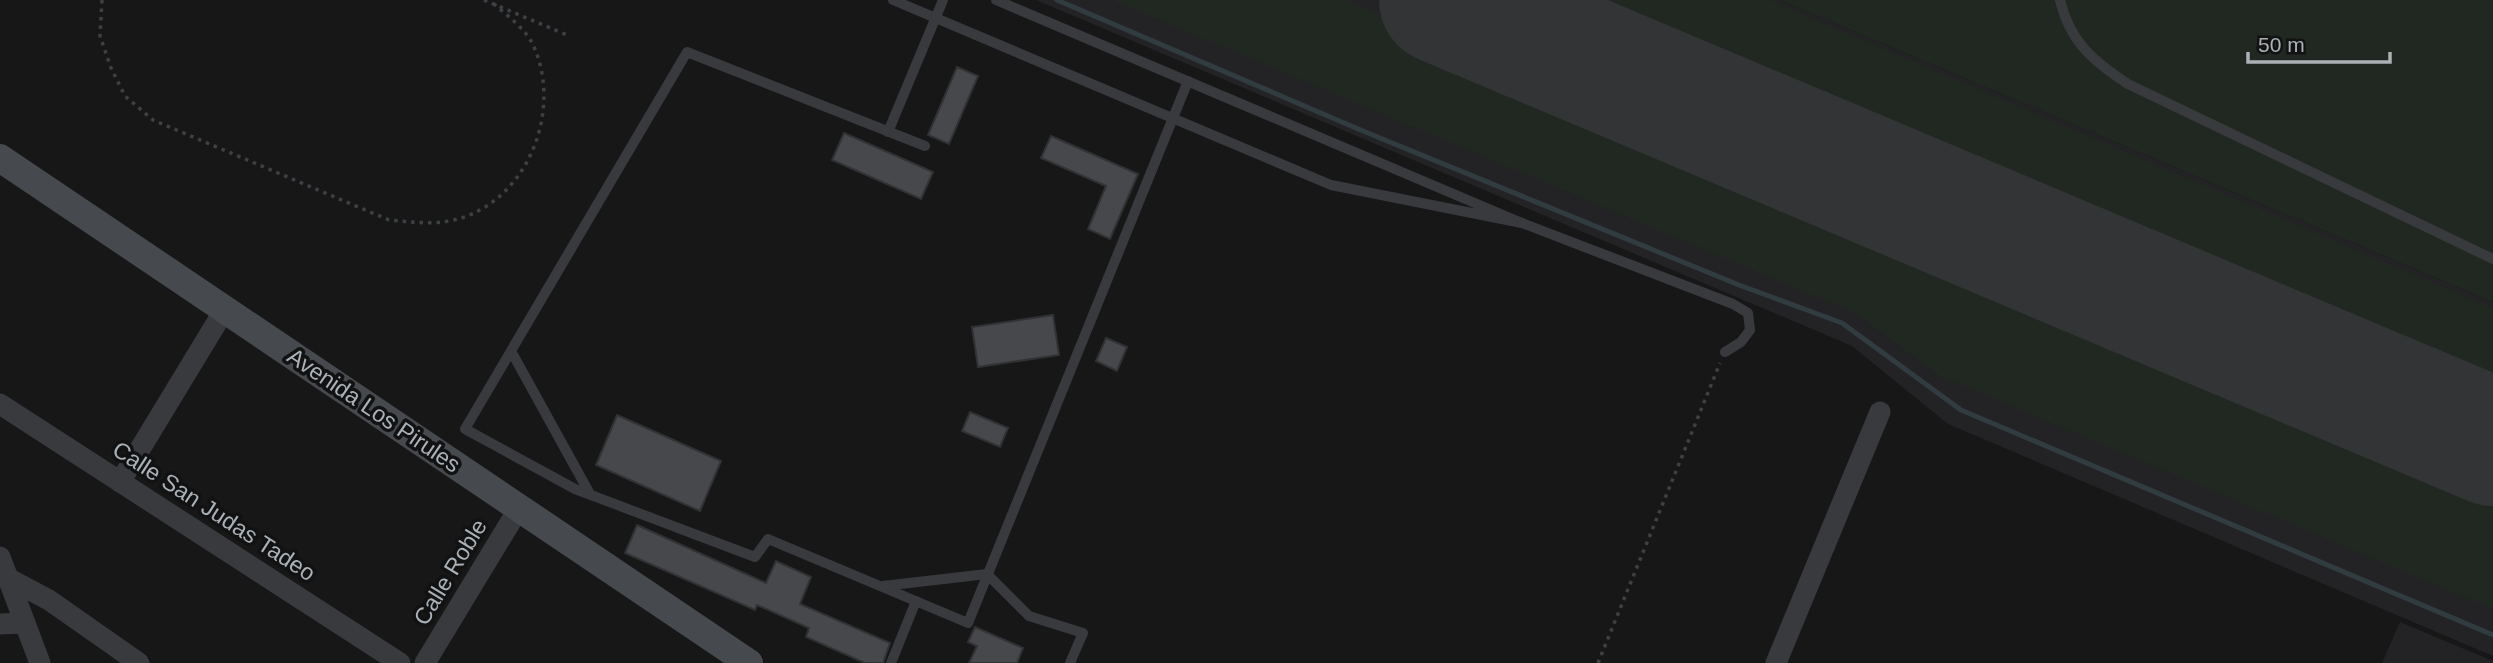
<svg xmlns="http://www.w3.org/2000/svg" width="2493" height="663" font-family="Arial,sans-serif">
<style>
.built{fill:#232325}
.green{fill:#212821}
.lines{fill:none;stroke-linecap:round;stroke-linejoin:round}
.stream{stroke:#313c40;stroke-width:5}
.runway{stroke:#323436;stroke-width:128}
.building{fill:#46484b;stroke:#313234;stroke-width:2}
.path{stroke:#3e4144;stroke-width:3.5;stroke-dasharray:3.5 5;stroke-linecap:butt}
.lane{stroke:#383a3d;stroke-width:10}
.street{stroke:#383a3d;stroke-width:21}
.secondary{stroke:#46494d;stroke-width:28}
.labels{text-anchor:middle;dominant-baseline:central;stroke-width:7;stroke-linejoin:round;paint-order:stroke}
.street-label{font-size:23px;fill:#aab1b7;stroke:#121213}
</style>
<rect width="100%" height="100%" fill="#171718"/>
<g class="built">
<path d="M1036,0H1780L2493,302V656L1948,424L1852,346Z"/>
<path d="M2400,622L2493,661V663H2382Z"/>
</g>
<g class="green">
<path d="M1112,0H1347L2493,484V609L1938,375L1855,313Z"/>
<path d="M1540,0H1769L2493,308V401Z"/>
<path d="M1780,0H2493V302Z"/>
</g>
<g class="lines">
<path class="stream" d="M1057,0L1363,131L1739,285L1842,323L1961,410L2493,635"/>
<path class="runway" d="M1443,0L2493,442"/>
</g>
<g class="building">
<path d="M957,67L978,76L949,144L928,135Z"/>
<path d="M844,133L933,172L921,199L832,160Z"/>
<path d="M1051,136L1138,174L1110,239L1088,229L1106,186L1041,158Z"/>
<path d="M1053,315L1059,355L978,367L972,327Z"/>
<path d="M1106,338L1127,347L1117,371L1096,361Z"/>
<path d="M970,412L1008,428L1000,447L962,431Z"/>
<path d="M617,415L721,461L700,511L596,465Z"/>
<path d="M637,525L766,583L776,561L811,577L800,604L890,643L883,663H865L806,637L809,628L757,605L755,610L625,553Z"/>
<path d="M975,627L1023,648L1017,663H969L977,646L968,642Z"/>
</g>
<g class="lines">
<g class="path">
<path d="M102,0L100,36L111,68L125,96L153,120L389,220C411,222 432,225 454,220C526,203 563,113 534,47C527,30 508,16 494,4"/>
<path d="M484,0L567,35"/>
<path d="M1598,663L1720,363"/>
</g>
<g class="lane">
<path d="M893,0L1331,185L1522,223L996,0"/>
<path d="M2060,0C2070,42 2093,61 2128,84L2493,259"/>
<path d="M888,132L943,0"/>
<path d="M925,146L687,52L465,429L575,489L755,557L768,539L968,623L1188,81"/>
<path d="M1522,223L1733,304L1748,313L1750,330L1741,342L1725,352"/>
<path d="M511,351L590,494"/>
<path d="M883,586L987,574L1029,616L1083,633L1070,663"/>
<path d="M891,663L916,601"/>
</g>
<g class="street">
<path d="M0,404L400,663"/>
<path d="M120,482L225,309"/>
<path d="M0,557L40,663"/>
<path d="M0,574L49,600L139,663"/>
<path d="M0,624L25,623"/>
<path d="M425,663L519,508"/>
<path d="M1776,663L1880,412"/>
</g>
<path class="secondary" d="M0,158L749,663"/>
</g>
<g class="labels">
<g class="street-label">
<text transform="translate(374 410) rotate(34)">Avenida Los Pirules</text>
<text transform="translate(214 511) rotate(33)">Calle San Judas Tadeo</text>
<text transform="translate(450 572) rotate(-59)">Calle Roble</text>
</g>
</g>
<path d="M2248 52v10h142v-10" fill="none" stroke="#aab1b7" stroke-width="3.5"/>
<text x="2258" y="52" font-size="21" fill="#aab1b7" stroke="#121213" stroke-width="5" paint-order="stroke">50 m</text>
</svg>
